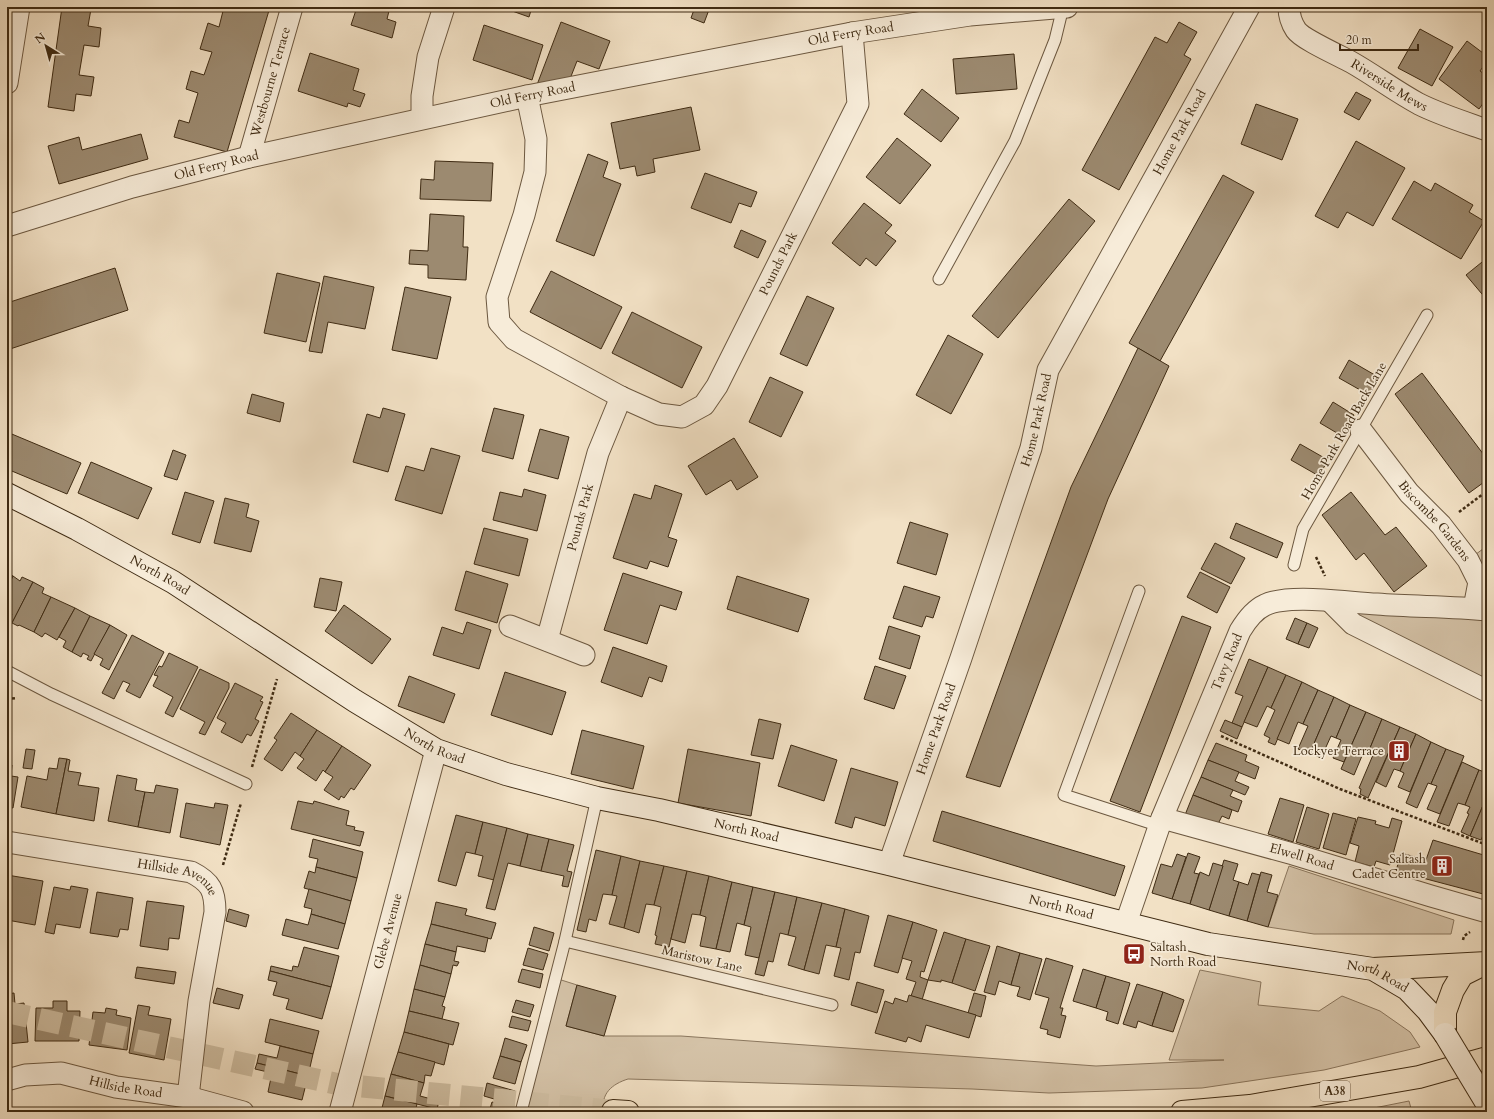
<svg xmlns="http://www.w3.org/2000/svg" width="1494" height="1119" font-family="Cardo,serif">
<style>
.green{fill:#d4c2a7;stroke:#8a765d}
.building{fill:#9c8a70;stroke:#3f2b13}
.lines{fill:none;stroke-linecap:round;stroke-linejoin:round}
.trunk-tunnel{stroke:#cebda1;stroke-width:22;stroke-dasharray:22 11;stroke-linecap:butt}
.service-casing{stroke:#6c5840;stroke-width:13}
.minor-casing{stroke:#6c5840;stroke-width:23}
.secondary-casing{stroke:#3f2b13;stroke-width:24}
.trunk-casing{stroke:#3f2b13;stroke-width:24}
.path{stroke:#3f2b13;stroke-width:2.5;stroke-dasharray:3 2;stroke-linecap:butt}
.service{stroke:#f7ecd9;stroke-width:11}
.minor{stroke:#f7ecd9;stroke-width:21}
.secondary{stroke:#f7ecd9;stroke-width:22}
.trunk{stroke:#f2e1c5;stroke-width:22}
.secondary-bridge-casing{stroke:#3f2b13;stroke-width:24;stroke-linecap:butt}
.secondary-bridge{stroke:#f7ecd9;stroke-width:22}
.labels{text-anchor:middle;dominant-baseline:central;stroke-width:3.5;stroke-linejoin:round;paint-order:stroke}
.shield{fill:#f7ecd9;stroke:#76654e;stroke-width:1}
.shield-label{font-size:12px;font-weight:bold;fill:#3f2b13}
.street-label{font-size:13px;fill:#3f2b13;stroke:#f7ecd9}
.poi-label{font-size:13px;fill:#3f2b13;stroke:#f7ecd9;text-anchor:end}
</style>
<rect width="100%" height="100%" fill="#f2e1c5"/>
<filter id="stains"><feTurbulence type="fractalNoise" baseFrequency=".005" numOctaves="4"/><feColorMatrix values="0 0 0 0 .2 0 0 0 0 .09 0 0 0 0 .02 0 0 0 .5 -.17"/></filter>
<radialGradient id="worn" r=".72"><stop offset=".6" stop-color="#630" stop-opacity="0"/><stop offset="1" stop-color="#630" stop-opacity=".3"/></radialGradient>
<g class="green">
<path d="M1487,546V691L1330,601L1473,608L1468,560Z"/>
<path d="M1289,866L1454,920L1451,934H1314L1268,927Z"/>
<path d="M1200,970L1261,982L1258,1005L1319,1011L1342,996L1380,1011L1410,1032L1420,1047L1324,1070L1202,1088L1049,1093L972,1089L628,1079C612,1084 600,1094 604,1112H521L555,978L577,985L566,1026L604,1036H681L1096,1066L1224,1060H1169Z"/>
<path d="M1409,1101L1412,1112H1354Z"/>
</g>
<g class="building">
<path d="M62,7L91,9L88,26L101,28L99,47L84,45L79,75L94,77L91,96L76,94L74,111L48,107Z"/>
<path d="M224,7H270L227,152L174,137L179,120L189,123L198,93L186,89L191,71L204,75L212,52L200,49L208,23L219,27Z"/>
<path d="M357,7H390L387,19L396,22L392,38L351,25Z"/>
<path d="M501,7H532L529,17Z"/>
<path d="M695,7H710L704,23L691,18Z"/>
<path d="M561,22L610,41L599,69L577,61L568,84L535,90Z"/>
<path d="M1179,22L1197,32L1184,55L1191,59L1119,190L1082,170L1155,37L1167,43Z"/>
<path d="M484,25L543,45L532,80L473,60Z"/>
<path d="M1420,29L1453,47L1432,86L1398,68Z"/>
<path d="M1467,41L1487,56V61L1480,71L1487,76V98L1479,109L1439,79Z"/>
<path d="M310,53L359,69L353,90L365,94L360,107L348,103L347,107L298,91Z"/>
<path d="M1014,54L1017,89L956,94L953,59Z"/>
<path d="M922,89L959,118L941,142L904,114Z"/>
<path d="M1356,92L1371,100L1359,120L1344,112Z"/>
<path d="M1256,104L1298,119L1282,160L1241,144Z"/>
<path d="M691,107L700,150L653,159L655,172L637,176L635,166L620,169L611,123Z"/>
<path d="M141,134L148,159L59,184L48,146L79,137L82,150Z"/>
<path d="M897,138L931,165L900,204L866,177Z"/>
<path d="M1356,141L1405,168L1373,226L1347,212L1338,228L1315,216Z"/>
<path d="M588,154L608,162L603,177L621,184L594,256L556,241Z"/>
<path d="M435,161L493,163L491,201L420,199L421,179L434,180Z"/>
<path d="M705,173L757,192L751,207L739,203L731,223L691,208Z"/>
<path d="M1223,175L1254,192L1160,361L1129,343Z"/>
<path d="M1414,181L1431,191L1435,183L1473,205L1469,212L1484,221L1461,259L1392,219Z"/>
<path d="M1069,199L1095,221L998,338L972,316Z"/>
<path d="M864,203L892,225L885,233L896,241L876,266L866,258L860,266L832,243Z"/>
<path d="M430,214L464,216L463,247H468L466,280L428,278V265L409,264L410,250L428,251Z"/>
<path d="M741,230L766,241L758,258L734,247Z"/>
<path d="M1487,258V300L1466,275Z"/>
<path d="M115,268L128,310L7,350V303Z"/>
<path d="M551,271L622,307L601,349L530,312Z"/>
<path d="M277,273L320,283L306,342L264,333Z"/>
<path d="M324,276L374,287L365,329L328,322L322,353L309,351Z"/>
<path d="M405,287L451,297L437,359L392,350Z"/>
<path d="M807,296L834,308L807,366L780,354Z"/>
<path d="M632,312L702,347L682,388L612,353Z"/>
<path d="M948,335L983,354L951,414L916,395Z"/>
<path d="M1138,348L1169,366L1108,499L1000,787L966,777L1071,487Z"/>
<path d="M1349,360L1380,378L1369,395L1339,378Z"/>
<path d="M1422,373L1487,459V480L1469,493L1395,394Z"/>
<path d="M770,377L803,392L781,437L749,422Z"/>
<path d="M252,394L284,403L280,422L247,413Z"/>
<path d="M1333,402L1354,415L1342,436L1320,423Z"/>
<path d="M383,408L405,414L388,472L353,462L367,414L380,418Z"/>
<path d="M494,408L524,415L513,459L482,451Z"/>
<path d="M540,429L569,437L558,479L528,471Z"/>
<path d="M7,432L81,463L67,494L7,469Z"/>
<path d="M734,438L758,477L737,490L731,480L706,495L688,466Z"/>
<path d="M1300,444L1328,460L1319,476L1291,460Z"/>
<path d="M431,448L460,456L442,514L395,500L406,466L424,471Z"/>
<path d="M173,450L186,455L177,480L164,476Z"/>
<path d="M91,462L152,488L138,519L78,493Z"/>
<path d="M655,485L682,494L668,537L677,540L668,567L650,561L647,569L613,558L634,494L651,499Z"/>
<path d="M524,489L546,495L537,531L493,520L500,492L522,497Z"/>
<path d="M185,492L214,501L200,543L172,534Z"/>
<path d="M1351,492L1385,535L1396,527L1427,566L1394,592L1364,553L1356,560L1322,515Z"/>
<path d="M225,498L249,504L246,517L259,521L251,552L214,543Z"/>
<path d="M910,522L948,534L936,575L897,563Z"/>
<path d="M1236,523L1283,543L1277,558L1230,538Z"/>
<path d="M484,528L528,539L519,576L474,564Z"/>
<path d="M1215,543L1245,558L1231,584L1201,569Z"/>
<path d="M466,571L508,584L497,623L455,610Z"/>
<path d="M7,572L13,576L7,589Z"/>
<path d="M1200,572L1230,587L1217,613L1187,597Z"/>
<path d="M623,573L682,592L676,610L660,605L647,644L604,630Z"/>
<path d="M13,576L20,581L22,577L33,582L12,623L8,621L12,614L7,612V589Z"/>
<path d="M737,576L809,599L798,632L727,609Z"/>
<path d="M320,578L342,582L336,611L314,607Z"/>
<path d="M33,582L44,588L42,593L51,597L34,632L19,625L18,626L12,623Z"/>
<path d="M904,586L940,597L933,618L926,616L922,627L893,618Z"/>
<path d="M51,597L75,608L57,640L45,633L42,637L34,632Z"/>
<path d="M344,605L391,639L372,664L325,631Z"/>
<path d="M75,608L90,616L72,652L63,647L66,641L59,637Z"/>
<path d="M90,616L110,625L91,661L87,659L89,656L83,653L81,657L72,652Z"/>
<path d="M1182,616L1211,627L1140,812L1110,801Z"/>
<path d="M1295,618L1307,623L1298,644L1286,639Z"/>
<path d="M467,622L491,630L479,669L433,655L442,627L463,634Z"/>
<path d="M1307,623L1318,628L1309,648L1298,644Z"/>
<path d="M110,625L127,635L109,670L100,665L103,659L94,654Z"/>
<path d="M889,626L920,636L910,669L879,659Z"/>
<path d="M132,635L164,652L140,698L126,691L130,684L123,681L114,699L102,693Z"/>
<path d="M613,647L667,666L662,682L649,677L642,697L601,682Z"/>
<path d="M169,653L198,667L173,717L165,713L173,697L153,686L158,676L154,675L159,666L162,667Z"/>
<path d="M1249,659L1268,667L1242,727L1232,723L1243,696L1235,693Z"/>
<path d="M875,666L906,676L894,709L864,699Z"/>
<path d="M1268,667L1286,675L1271,708L1267,706L1257,727L1244,722Z"/>
<path d="M200,669L229,683V688L205,735L199,733L205,722L180,709Z"/>
<path d="M505,672L566,692L552,735L491,715Z"/>
<path d="M1286,675L1302,682L1275,745L1268,742L1270,738L1264,735L1275,710L1271,708Z"/>
<path d="M409,676L455,694L444,723L398,706Z"/>
<path d="M1302,682L1318,690L1303,724L1298,722L1289,744L1277,739Z"/>
<path d="M235,683L263,697L260,701L263,702L255,719L259,721L251,736L247,734L242,743L221,732L226,723L217,718Z"/>
<path d="M1318,690L1334,697L1310,753L1298,749L1308,726L1303,724Z"/>
<path d="M1334,697L1350,705L1336,738L1331,736L1321,758L1310,753Z"/>
<path d="M1350,705L1366,712L1344,762L1333,758L1341,740L1336,738Z"/>
<path d="M1366,712L1382,719L1368,753L1364,751L1354,775L1341,769Z"/>
<path d="M291,713L317,730L300,756L295,752L282,771L264,759L277,740L274,738Z"/>
<path d="M759,719L781,724L773,759L751,755Z"/>
<path d="M1382,719L1400,727L1368,798L1360,794L1361,789L1359,788L1373,755L1368,753Z"/>
<path d="M1225,720L1242,727L1237,739L1220,731Z"/>
<path d="M1400,727L1416,734L1400,771L1394,769L1386,787L1376,782Z"/>
<path d="M317,730L342,746L325,772L323,770L316,781L297,768L304,759L300,756Z"/>
<path d="M582,730L644,746L633,789L571,774Z"/>
<path d="M1416,734L1431,742L1410,792L1398,787L1404,773L1400,771Z"/>
<path d="M1431,742L1446,749L1431,784L1428,783L1417,808L1406,803Z"/>
<path d="M1216,743L1247,755L1245,761L1259,767L1255,779L1208,760Z"/>
<path d="M791,745L837,760L824,801L778,786Z"/>
<path d="M342,746L371,765L354,790L351,788L344,798L341,796L339,800L324,790L333,777L325,772Z"/>
<path d="M26,749L35,750L32,769L23,768Z"/>
<path d="M688,749L760,763L751,816L678,803Z"/>
<path d="M1446,749L1464,756L1440,814L1427,809L1437,786L1431,784Z"/>
<path d="M59,758L67,759L56,814L21,807L27,776L47,780L49,768L57,769Z"/>
<path d="M67,759L70,760L68,771L81,773L78,785L99,788L94,821L56,814Z"/>
<path d="M1208,760L1239,772L1235,781L1249,787L1245,795L1201,777Z"/>
<path d="M1462,762L1479,770L1465,805L1458,803L1449,826L1437,822Z"/>
<path d="M7,764L12,765L11,776L18,777L13,808L7,807Z"/>
<path d="M851,768L898,782L885,826L855,817L852,828L835,823Z"/>
<path d="M1479,770L1487,773V796L1470,836L1461,832L1469,814L1467,813L1470,807L1465,805Z"/>
<path d="M117,775L137,779L135,790L145,792L138,827L108,821Z"/>
<path d="M1201,777L1233,790L1230,796L1242,801L1238,812L1193,795Z"/>
<path d="M156,785L178,789L170,833L138,827L145,792L154,793Z"/>
<path d="M1193,795L1232,810L1229,819L1222,816L1218,824L1185,815Z"/>
<path d="M1487,796V825L1481,840L1470,836Z"/>
<path d="M1280,798L1304,805L1293,842L1268,834Z"/>
<path d="M298,801L313,804L314,801L349,811L346,825L355,827L354,830L364,832L360,846L291,829Z"/>
<path d="M186,803L214,808L215,803L228,805L220,845L180,837Z"/>
<path d="M1307,807L1329,814L1319,849L1296,842Z"/>
<path d="M942,811L1125,866L1115,896L933,841Z"/>
<path d="M1333,813L1356,819L1346,855L1323,848Z"/>
<path d="M456,815L483,822L475,854L466,852L456,886L438,881Z"/>
<path d="M1358,817L1376,821L1375,824L1389,828L1392,818L1402,821L1390,865L1376,861L1374,867L1355,862L1359,846L1350,843Z"/>
<path d="M483,822L507,828L494,880L478,876L483,856L475,854Z"/>
<path d="M507,828L528,834L520,866L508,863L495,910L486,908Z"/>
<path d="M528,834L549,839L541,871L520,866Z"/>
<path d="M313,839L363,852L357,878L316,867L318,859L309,857Z"/>
<path d="M549,839L574,845L567,871L572,872L568,887L562,886L564,876L541,871Z"/>
<path d="M1433,840L1487,856V895L1396,871L1401,853L1426,860Z"/>
<path d="M596,850L621,856L612,895L603,894L596,921L589,919L586,932L577,930Z"/>
<path d="M1188,853L1200,857L1194,873L1199,874L1190,904L1172,899Z"/>
<path d="M1177,854L1186,857L1172,899L1152,893L1161,864L1172,867Z"/>
<path d="M621,856L640,861L624,928L609,924L617,896L612,895Z"/>
<path d="M1224,860L1238,864L1233,880L1239,882L1229,916L1209,910Z"/>
<path d="M640,861L664,866L654,905L646,904L639,933L624,928Z"/>
<path d="M1213,863L1223,866L1209,910L1190,904L1200,872L1209,876Z"/>
<path d="M664,866L687,871L669,947L655,944L657,936L655,935L661,907L654,905Z"/>
<path d="M316,867L357,878L351,901L304,888L309,871L315,873Z"/>
<path d="M687,871L709,876L700,915L692,914L685,943L671,939Z"/>
<path d="M1261,872L1272,875L1267,892L1278,895L1268,927L1247,921Z"/>
<path d="M1252,873L1260,875L1247,921L1229,916L1239,882L1248,885Z"/>
<path d="M7,875L43,881L35,925L7,920Z"/>
<path d="M709,876L732,882L716,949L700,946L706,917L700,915Z"/>
<path d="M732,882L753,887L744,925L737,923L730,952L716,949Z"/>
<path d="M71,886L88,889L80,928L56,924L54,934L45,932L54,887L70,890Z"/>
<path d="M753,887L775,892L759,958L745,955L751,927L744,925Z"/>
<path d="M309,889L351,901L345,924L311,914L312,909L304,907Z"/>
<path d="M97,892L133,898L128,930L120,929L118,937L90,933Z"/>
<path d="M775,892L797,897L788,935L780,933L773,962L768,961L764,976L755,974Z"/>
<path d="M797,897L822,903L804,970L788,965L796,937L788,935Z"/>
<path d="M147,901L184,906L179,939L169,938L168,950L140,946Z"/>
<path d="M436,902L467,909L465,915L496,923L491,939L431,924Z"/>
<path d="M822,903L845,909L836,947L826,945L819,974L804,970Z"/>
<path d="M229,909L249,915L246,927L226,921Z"/>
<path d="M845,909L869,916L860,953L855,952L849,980L834,976L841,948L836,947Z"/>
<path d="M311,914L345,924L338,949L282,935L286,919L308,925Z"/>
<path d="M888,915L913,922L898,973L874,966Z"/>
<path d="M913,922L937,930L924,972L921,971L920,977L928,980L922,1000L911,996L916,982L906,979L912,961L902,958Z"/>
<path d="M431,924L488,938L485,952L457,946L456,952L425,944Z"/>
<path d="M534,927L554,933L549,951L529,945Z"/>
<path d="M944,932L966,939L952,983L941,980V982L928,980Z"/>
<path d="M966,939L990,946L975,991L952,983Z"/>
<path d="M425,944L456,952L454,961L459,962L457,966L453,965L451,974L420,965Z"/>
<path d="M997,946L1020,953L1011,985L999,981L995,995L984,992Z"/>
<path d="M304,947L339,956L331,987L270,971L271,966L292,971L293,966L298,967Z"/>
<path d="M528,948L548,954L543,970L523,965Z"/>
<path d="M1020,953L1042,959L1030,1000L1017,996L1020,987L1011,985Z"/>
<path d="M1046,958L1073,966L1060,1008H1063L1061,1015L1066,1016L1060,1038L1047,1034L1048,1030L1040,1028L1049,998L1035,994Z"/>
<path d="M420,965L451,974L445,997L414,989Z"/>
<path d="M137,967L176,972L174,984L135,978Z"/>
<path d="M522,969L543,974L540,988L518,982Z"/>
<path d="M1083,969L1106,976L1096,1008L1073,1001Z"/>
<path d="M270,971L331,987L322,1019L286,1009L289,999L273,995L277,982L268,980Z"/>
<path d="M1106,976L1130,983L1118,1024L1106,1020L1108,1012L1096,1008Z"/>
<path d="M857,982L884,990L877,1013L851,1005Z"/>
<path d="M1137,984L1163,992L1152,1026L1138,1021L1136,1028L1123,1024Z"/>
<path d="M577,985L616,996L604,1036L566,1026Z"/>
<path d="M217,988L243,995L239,1009L213,1003Z"/>
<path d="M414,989L445,997L442,1006L445,1007L442,1019L409,1011Z"/>
<path d="M1163,992L1184,1000L1173,1032L1152,1026Z"/>
<path d="M14,993L15,1004L24,1003L28,1042L7,1044V994Z"/>
<path d="M974,993L986,996L981,1017L968,1013Z"/>
<path d="M909,995L976,1015L969,1038L926,1025L921,1042L908,1037L906,1042L875,1033L885,1001L893,1004L895,998L907,1002Z"/>
<path d="M516,1000L534,1005L530,1017L512,1012Z"/>
<path d="M53,1001H67V1011H80L79,1041H35L36,1008H53Z"/>
<path d="M138,1005L150,1007L148,1015L171,1019L164,1060L129,1053Z"/>
<path d="M106,1008L117,1010L116,1015L131,1018L127,1050L89,1045L93,1012L105,1013Z"/>
<path d="M409,1011L459,1023L453,1045L404,1032Z"/>
<path d="M512,1016L531,1021L528,1031L509,1027Z"/>
<path d="M270,1019L319,1031L313,1054L265,1042Z"/>
<path d="M404,1032L449,1044L444,1065L398,1052Z"/>
<path d="M505,1038L527,1045L521,1062L500,1056Z"/>
<path d="M280,1046L313,1054L308,1076L257,1063L259,1054L277,1058Z"/>
<path d="M398,1052L435,1062L431,1076L425,1075L424,1083L391,1074Z"/>
<path d="M500,1056L521,1062L515,1084L493,1078Z"/>
<path d="M257,1063L308,1076L302,1100L268,1092L272,1073L255,1069Z"/>
<path d="M391,1074L424,1083L420,1096L439,1101L437,1109L385,1096Z"/>
<path d="M487,1083L515,1091L511,1104L484,1096Z"/>
<path d="M385,1096L417,1104L415,1112H381Z"/>
<path d="M492,1102L513,1107L511,1112H489Z"/>
</g>
<g class="lines">
<path class="trunk-tunnel" d="M7,1012L337,1084L613,1111"/>
<g class="service-casing">
<g id="service">
<path d="M939,279L1015,141L1055,40L1063,7"/>
<path d="M1294,565L1303,529L1427,315"/>
<path d="M1139,591L1064,795L1160,826"/>
<path d="M7,671L51,694L246,784"/>
<path d="M565,941L832,1005"/>
<path d="M521,1112L565,941L597,798"/>
</g>
</g>
<g class="minor-casing">
<g id="minor">
<path id="s1" d="M1289,7C1289,15 1292,24 1296,30C1302,39 1340,56 1351,62C1374,75 1395,91 1419,104C1441,115 1464,122 1487,130"/>
<path d="M7,83L19,7"/>
<path id="s2" d="M527,96L536,139L535,172L524,215L497,297L499,322L514,339L621,397L659,414L682,417L704,405L717,386L858,104L852,33"/>
<path d="M422,118V96L428,57L444,7"/>
<path id="s3" d="M249,157L292,7"/>
<path id="s4" d="M7,226L132,187L249,157L527,96L852,33L970,15L1067,7"/>
<path id="s5" d="M1361,430L1409,493L1441,525L1468,560L1479,582L1474,608"/>
<path d="M1330,601L1353,624L1487,691"/>
<path d="M510,626L584,655"/>
<path id="s6" d="M547,640L598,453L621,397"/>
<path id="s7" d="M1162,818L1293,854L1431,896L1487,912"/>
<path id="s8" d="M7,842L191,872C211,882 215,891 215,912L199,1001L188,1097"/>
<path id="s9" d="M889,864L961,658L1031,448L1048,370L1249,7"/>
<path id="s10" d="M1126,923L1162,818L1240,631C1246,621 1254,610 1265,605C1289,593 1349,603 1377,604C1414,607 1451,606 1487,610"/>
<path id="s11" d="M7,1080L25,1075L61,1073L116,1087L188,1097L243,1112"/>
<path id="s12" d="M340,1112L436,750"/>
</g>
</g>
<g class="secondary-casing">
<g id="secondary">
<path id="s13" d="M7,494L77,529L173,582L355,701L436,750L506,774L597,798L659,810L889,864L1208,944L1373,969L1407,989L1428,1011L1445,1034"/>
</g>
</g>
<g class="trunk-casing">
<g id="trunk">
<path d="M1373,969L1487,963"/>
<path d="M1445,1034V1012L1453,990L1462,975L1484,964"/>
<path d="M613,1111L628,1112"/>
<path d="M1182,1112L1250,1106L1419,1077L1487,1058"/>
</g>
</g>
<g class="path">
<path d="M1459,512L1487,491"/>
<path d="M1316,557L1325,576"/>
<path d="M7,699L17,698"/>
<path d="M1221,736L1340,789L1487,845"/>
<path d="M252,767L277,679"/>
<path d="M223,865L241,803"/>
<path d="M1463,940L1464,936L1470,932"/>
</g>
<use href="#service" class="service"/>
<use href="#minor" class="minor"/>
<use href="#secondary" class="secondary"/>
<use href="#trunk" class="trunk"/>
<g class="secondary-bridge-casing">
<path id="secondary-bridge" d="M1445,1034L1486,1102"/>
</g>
<use href="#secondary-bridge" class="secondary-bridge"/>
</g>
<defs>
<g id="building-square" transform="scale(1.15)"><rect x="-9" y="-9" width="18" height="18" rx="4" fill="#8f2418" stroke="#f7ecd9"/><path d="M-4-6H4V6H1V3H-1V6H-4ZM-2.5-4.3h1.7v1.8h-1.7ZM.8-4.3h1.7v1.8H.8ZM-2.5-1h1.7V.8h-1.7ZM.8-1h1.7V.8H.8Z" fill="#fff"/></g>
<g id="bus-square" transform="scale(1.15)"><rect x="-9" y="-9" width="18" height="18" rx="4" fill="#8f2418" stroke="#f7ecd9"/><path d="M-5-6H5V4H4V6H2V4H-2V6H-4V4H-5ZM-3.5-4V0h7V-4ZM-3.5 1.2v1.5H-2V1.2ZM2 1.2v1.5H3.5V1.2Z" fill="#fff"/></g>
</defs>
<g fill-rule="evenodd">
<use href="#building-square" x="1399" y="751"/>
<use href="#building-square" x="1442" y="866"/>
<use href="#bus-square" x="1134" y="954"/>
</g>
<g class="labels">
<rect class="shield" x="1320" y="1081" width="30" height="20" rx="3"/>
<g class="shield-label">
<text x="1335" y="1091">A38</text>
</g>
<g class="street-label">
<text stroke="none"><textPath href="#s4" startOffset="866">Old Ferry Road</textPath></text>
<text stroke="none"><textPath href="#s3" startOffset="78">Westbourne Terrace</textPath></text>
<text stroke="none"><textPath href="#s1" startOffset="133">Riverside Mews</textPath></text>
<text stroke="none"><textPath href="#s4" startOffset="542">Old Ferry Road</textPath></text>
<text stroke="none"><textPath href="#s9" startOffset="791">Home Park Road</textPath></text>
<text stroke="none"><textPath href="#s4" startOffset="218">Old Ferry Road</textPath></text>
<text stroke="none"><textPath href="#s2" startOffset="627">Pounds Park</textPath></text>
<text stroke="none"><textPath href="#s9" startOffset="468">Home Park Road</textPath></text>
<text transform="translate(1344 431) rotate(-60)">Home Park Road Back Lane</text>
<text stroke="none"><textPath href="#s6" startOffset="127">Pounds Park</textPath></text>
<text stroke="none"><textPath href="#s5" startOffset="117">Biscombe Gardens</textPath></text>
<text stroke="none"><textPath href="#s13" startOffset="173">North Road</textPath></text>
<text stroke="none"><textPath href="#s10" startOffset="280">Tavy Road</textPath></text>
<text stroke="none"><textPath href="#s9" startOffset="143">Home Park Road</textPath></text>
<text stroke="none"><textPath href="#s13" startOffset="497">North Road</textPath></text>
<text stroke="none"><textPath href="#s13" startOffset="821">North Road</textPath></text>
<text stroke="none"><textPath href="#s7" startOffset="145">Elwell Road</textPath></text>
<text stroke="none"><textPath href="#s8" startOffset="176">Hillside Avenue</textPath></text>
<text stroke="none"><textPath href="#s13" startOffset="1145">North Road</textPath></text>
<text stroke="none"><textPath href="#s12" startOffset="187">Glebe Avenue</textPath></text>
<text transform="translate(702 959) rotate(13)">Maristow Lane</text>
<text stroke="none"><textPath href="#s13" startOffset="1470">North Road</textPath></text>
<text stroke="none"><textPath href="#s11" startOffset="121">Hillside Road</textPath></text>
</g>
<g class="poi-label">
<text x="1384" y="751">Lockyer Terrace</text>
<text x="1426" y="859">Saltash<tspan x="1426" dy="15">Cadet Centre</tspan></text>
<text x="1150" y="947" text-anchor="start">Saltash<tspan x="1150" dy="15">North Road</tspan></text>
</g>
</g>
<rect width="1494" height="1119" fill="none" stroke="#f2e1c5" stroke-width="24"/>
<rect x="8" y="8" width="1478" height="1103" fill="none" stroke="#3f2b13" stroke-width="2"/>
<rect x="12" y="12" width="1470" height="1095" fill="none" stroke="#3f2b13"/>
<g transform="translate(46 46) rotate(323)" stroke="#f7ecd9" stroke-width="3" paint-order="stroke">
<path d="M0-3L7 15L0 10L-7 15Z" fill="#3f2b13"/>
<text y="-6" font-size="11" font-weight="bold" text-anchor="middle" fill="#3f2b13">N</text>
</g>
<path d="M1340 44v6h78v-6" fill="none" stroke="#3f2b13" stroke-width="2"/>
<text x="1346" y="44" font-size="12" fill="#3f2b13" stroke="#f7ecd9" stroke-width="3" paint-order="stroke">20 m</text>
<rect width="100%" height="100%" filter="url(#stains)"/>
<rect width="100%" height="100%" fill="url(#worn)"/>
</svg>
